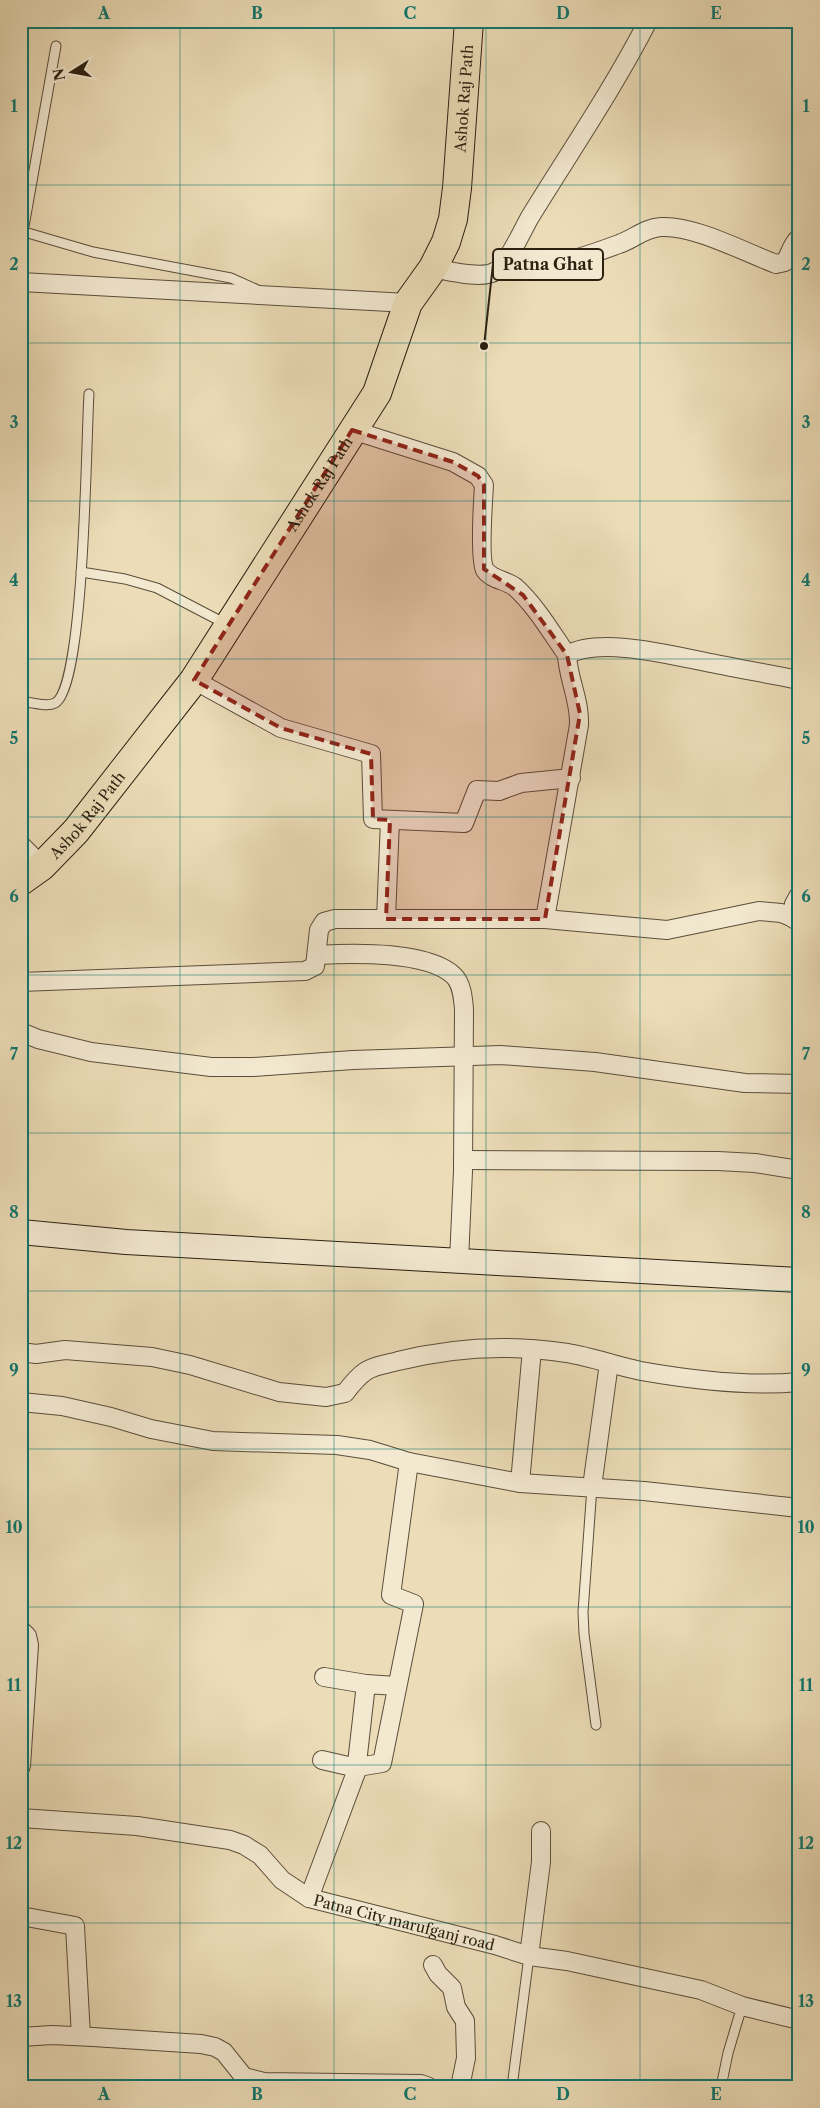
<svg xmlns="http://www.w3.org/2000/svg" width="820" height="2108" font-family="'Libre Caslon Text',serif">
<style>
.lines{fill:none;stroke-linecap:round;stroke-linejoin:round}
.lane-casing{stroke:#5b4e3a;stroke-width:11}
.street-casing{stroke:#5b4e3a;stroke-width:20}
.secondary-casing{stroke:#2b1f10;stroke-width:26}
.primary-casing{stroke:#2b1f10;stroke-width:30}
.lane{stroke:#f3e9d1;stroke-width:9}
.street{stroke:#f3e9d1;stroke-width:18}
.secondary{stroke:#f3e9d1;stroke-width:24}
.primary{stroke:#ecddb8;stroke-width:28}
.marked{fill:#8f2418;fill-opacity:0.2;stroke:#8f2418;stroke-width:4;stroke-dasharray:10 6;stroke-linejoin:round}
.grid{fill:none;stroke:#0f766e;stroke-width:1;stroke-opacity:0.55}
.labels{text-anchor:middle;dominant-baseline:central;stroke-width:4.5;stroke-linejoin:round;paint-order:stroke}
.street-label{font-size:15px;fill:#2b1f10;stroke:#f3e9d1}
.leader{fill:none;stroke:#2b1f10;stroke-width:2}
.callout-dot{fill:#2b1f10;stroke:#f3e9d1;stroke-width:2}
.callout{fill:#f3e9d1;stroke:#2b1f10;stroke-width:2}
.callout-label{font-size:16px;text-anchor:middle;font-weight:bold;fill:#2b1f10}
.neatline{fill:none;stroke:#0f766e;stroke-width:2}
.grid-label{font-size:16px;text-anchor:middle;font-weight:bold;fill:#0f766e}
</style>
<rect width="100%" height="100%" fill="#ecddb8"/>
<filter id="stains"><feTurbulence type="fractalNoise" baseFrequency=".004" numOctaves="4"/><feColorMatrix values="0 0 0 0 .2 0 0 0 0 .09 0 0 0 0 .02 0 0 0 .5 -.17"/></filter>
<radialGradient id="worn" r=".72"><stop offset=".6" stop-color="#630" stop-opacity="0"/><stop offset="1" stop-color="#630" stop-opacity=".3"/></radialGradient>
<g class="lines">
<g class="lane-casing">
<g id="lane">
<path d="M21,231L93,252L231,278L260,291"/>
<path d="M23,232L56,46"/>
<path d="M81,572L125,579L157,588L226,624"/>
<path d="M21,702C31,701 46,708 55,703C85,687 86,437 89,394"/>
<path d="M592,1487L583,1612L584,1634L596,1725"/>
<path d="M512,2087L529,1956"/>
<path d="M721,2087L728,2053L742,2006"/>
</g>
</g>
<g class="street-casing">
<g id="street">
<path d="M433,268C449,271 482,280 496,271C507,265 523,229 530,217C570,152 613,89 648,21"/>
<path d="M497,271C543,270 576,260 619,244C634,239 644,228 661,227C694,225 744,252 776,264L785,262C791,253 791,245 799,238"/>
<path d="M21,282L408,303"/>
<path d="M352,430L453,462L478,476L484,485C483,501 479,560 485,570C492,580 506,580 515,587C536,606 551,632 567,655"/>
<path d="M194,680L281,728L371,754L373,819L464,823L477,790L499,791L521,783L571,778"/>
<path d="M799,680C770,674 740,669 711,663C674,656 600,636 567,655C568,679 580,699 579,725L545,919L667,930L759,911L781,913L791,917L799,922"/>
<path d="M21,845L42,866"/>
<path d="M791,917L794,904L799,895"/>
<path d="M386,919L390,820"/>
<path d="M318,955C352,953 428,951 454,976C462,984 463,998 464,1009L463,1171L459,1261"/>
<path d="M21,982L305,971L315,966L319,930L324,922L335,919H545"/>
<path d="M21,1032L38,1039L91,1052L211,1067H253L353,1060L501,1055L595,1062L745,1083L799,1084"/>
<path d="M463,1160L718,1161L755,1163L799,1170"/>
<path d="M21,1352L36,1354L65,1350L152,1357L190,1365L279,1392L326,1397L345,1393C351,1385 357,1377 366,1371C375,1365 388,1364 398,1361C454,1347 510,1344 567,1353C592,1357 616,1366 641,1371C692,1380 747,1387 799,1382"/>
<path d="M21,1402L62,1406L111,1417L151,1429L213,1441L337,1445L370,1450L409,1462L520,1483L644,1491L799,1508"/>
<path d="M520,1483L532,1349"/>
<path d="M592,1487L609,1363"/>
<path d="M21,1630L27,1636L29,1645L21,1766"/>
<path d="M324,1677L366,1684"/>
<path d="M322,1760L357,1768"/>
<path d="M356,1772L366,1684L397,1686"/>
<path id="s1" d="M21,1818L137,1826L230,1840L244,1845L260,1855L282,1880L309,1898L495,1945L529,1956L567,1961L701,1990L742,2006L799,2020"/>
<path d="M309,1898L358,1767L382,1763L414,1604L391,1595L409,1462"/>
<path d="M21,1916L75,1926L81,2036"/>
<path d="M529,1956L541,1862V1831"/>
<path d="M433,1965L438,1974L452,1988L456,2007L465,2021L466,2058L460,2087"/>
<path d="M21,2037L52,2035L93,2037L201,2044L215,2047L224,2052L244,2077L264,2082L421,2084L429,2087"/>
</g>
</g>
<g class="secondary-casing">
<path id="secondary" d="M21,1232L126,1242L799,1280"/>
</g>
<g class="primary-casing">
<g id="primary">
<path id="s2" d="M21,881L42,866L76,831L194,680L377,393L408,303L433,268L446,242L453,219L457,188L469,21"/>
</g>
</g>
<use href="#lane" class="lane"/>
<use href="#street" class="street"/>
<use href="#secondary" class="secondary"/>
<use href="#primary" class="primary"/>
</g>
<path class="marked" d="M352,430L453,462L478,476L484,485V569L523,595L567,655L580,714L545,919H386L390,820L373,819L371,754L281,728L194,680Z"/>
<path class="grid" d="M180,21V2087M334,21V2087M486,21V2087M640,21V2087M21,185H799M21,343H799M21,501H799M21,659H799M21,817H799M21,975H799M21,1133H799M21,1291H799M21,1449H799M21,1607H799M21,1765H799M21,1923H799"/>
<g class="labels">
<g class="street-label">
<text stroke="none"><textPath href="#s2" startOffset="919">Ashok Raj Path</textPath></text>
<text stroke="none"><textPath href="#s2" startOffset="499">Ashok Raj Path</textPath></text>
<text stroke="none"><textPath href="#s2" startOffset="94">Ashok Raj Path</textPath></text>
<text stroke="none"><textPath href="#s1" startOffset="408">Patna City marufganj road</textPath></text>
</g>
</g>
<path class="leader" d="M484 346L493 264"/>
<circle class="callout-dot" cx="484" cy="346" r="5"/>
<rect class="callout" x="493" y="249" width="110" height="31" rx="5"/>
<g class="callout-label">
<text x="548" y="270">Patna Ghat</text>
</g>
<rect width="820" height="2108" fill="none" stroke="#ecddb8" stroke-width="55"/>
<g transform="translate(72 72) rotate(259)" stroke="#f3e9d1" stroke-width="4" paint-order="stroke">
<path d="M0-4L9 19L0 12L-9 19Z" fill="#2b1f10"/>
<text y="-8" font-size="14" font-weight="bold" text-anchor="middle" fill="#2b1f10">N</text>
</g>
<rect x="28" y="28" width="764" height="2052" class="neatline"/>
<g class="grid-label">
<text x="104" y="19">A</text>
<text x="257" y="19">B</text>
<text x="410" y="19">C</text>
<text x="563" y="19">D</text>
<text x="716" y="19">E</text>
<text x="14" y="112">1</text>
<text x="806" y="112">1</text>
<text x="14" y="270">2</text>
<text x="806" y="270">2</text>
<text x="14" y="428">3</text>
<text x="806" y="428">3</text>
<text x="14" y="586">4</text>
<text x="806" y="586">4</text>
<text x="14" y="744">5</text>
<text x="806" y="744">5</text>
<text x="14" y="902">6</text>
<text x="806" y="902">6</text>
<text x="14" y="1060">7</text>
<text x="806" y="1060">7</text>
<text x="14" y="1218">8</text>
<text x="806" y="1218">8</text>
<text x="14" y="1376">9</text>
<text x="806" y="1376">9</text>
<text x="14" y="1533">10</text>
<text x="806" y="1533">10</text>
<text x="14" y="1691">11</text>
<text x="806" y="1691">11</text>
<text x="14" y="1849">12</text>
<text x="806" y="1849">12</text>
<text x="14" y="2007">13</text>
<text x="806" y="2007">13</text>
<text x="104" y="2100">A</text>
<text x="257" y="2100">B</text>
<text x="410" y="2100">C</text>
<text x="563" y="2100">D</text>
<text x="716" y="2100">E</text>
</g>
<rect width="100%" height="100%" filter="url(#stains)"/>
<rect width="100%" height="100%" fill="url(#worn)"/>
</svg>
